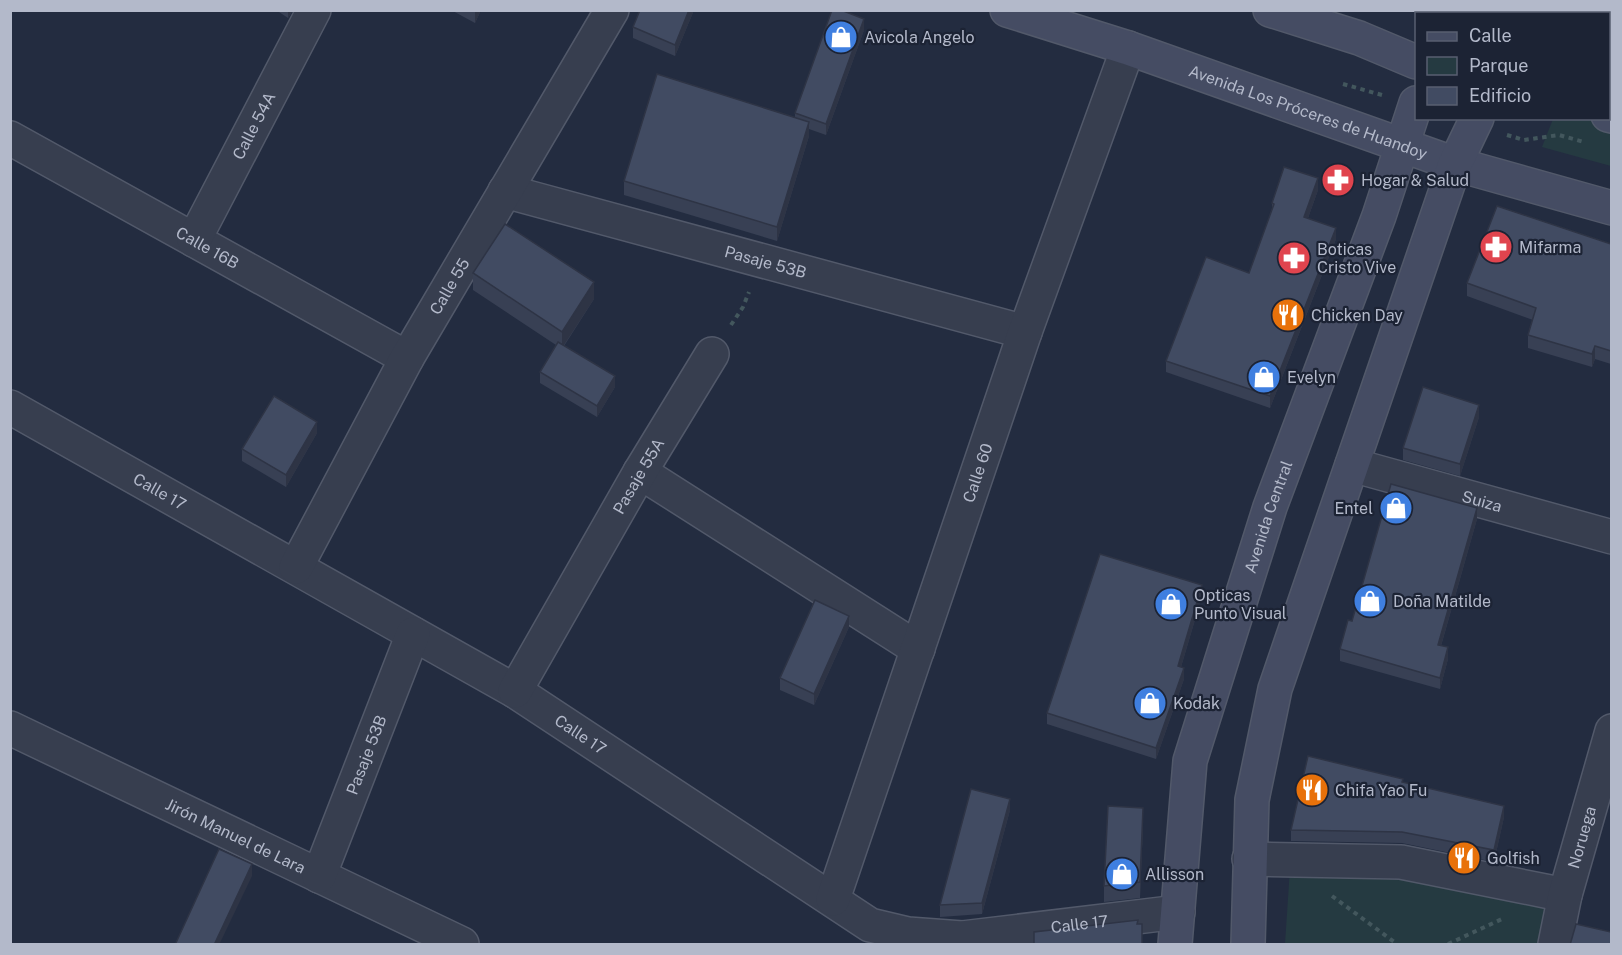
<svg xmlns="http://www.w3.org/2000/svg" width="1622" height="955" font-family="'Public Sans',sans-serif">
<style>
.green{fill:#253a41}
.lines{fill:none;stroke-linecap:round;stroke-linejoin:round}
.service-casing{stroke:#52596a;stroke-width:22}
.minor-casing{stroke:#52596a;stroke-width:36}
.secondary-casing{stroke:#52596a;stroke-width:36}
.path{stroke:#43575d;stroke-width:4;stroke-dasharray:4.5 4.5;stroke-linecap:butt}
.service{stroke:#373e4f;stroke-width:20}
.minor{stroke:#373e4f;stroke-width:33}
.secondary{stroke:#454c63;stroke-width:33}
.wall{fill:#384054}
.shaded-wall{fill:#2e3445}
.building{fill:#414b62;stroke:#2e3445;stroke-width:1.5}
.labels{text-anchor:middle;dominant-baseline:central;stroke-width:4.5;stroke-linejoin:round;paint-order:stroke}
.poi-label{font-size:16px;fill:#b3b9ca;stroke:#1c2334;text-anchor:start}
.street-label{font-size:16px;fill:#b3b9ca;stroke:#1c2334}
</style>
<rect width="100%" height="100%" fill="#232c40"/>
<g class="green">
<path d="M1553,119H1600L1611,121V166L1542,147Z"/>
<path d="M1290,868L1430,880L1554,902L1548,944H1285Z"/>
</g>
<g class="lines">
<g class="service-casing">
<g id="service">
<path d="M1571,10L1586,13L1593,10"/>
<path d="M1608,54L1612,52"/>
</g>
</g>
<g class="minor-casing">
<g id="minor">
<path id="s1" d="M10,138L407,358"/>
<path id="s2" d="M505,191L1025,332"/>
<path id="s3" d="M194,240L314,10"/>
<path id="s4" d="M10,407L515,691L870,925L908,934L962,938L1178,912"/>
<path id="s5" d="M1352,465L1612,537"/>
<path d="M640,472L918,649"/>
<path id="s6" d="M296,567L407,358L612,10"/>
<path id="s7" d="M515,691L640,472L712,354"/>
<path id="s8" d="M10,728L462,944"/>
<path d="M1249,859L1401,862L1565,895"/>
<path id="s9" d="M319,876L413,634"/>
<path id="s10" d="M833,899L1025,332L1128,48"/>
<path id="s11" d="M1555,944L1565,895L1612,731"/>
</g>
</g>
<g class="secondary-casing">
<g id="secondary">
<path id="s12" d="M1007,10L1128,48L1455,164L1612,208"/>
<path d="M1270,10L1359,38L1416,62"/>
<path d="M1449,14L1450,10"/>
<path d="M1537,14L1539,10"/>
<path d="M1608,115L1612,116"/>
<path id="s13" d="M1175,944L1190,761L1270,507L1379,216L1416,103"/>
<path d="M1248,944L1252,800L1275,689L1455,164L1477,118"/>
</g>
</g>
<g class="path">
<path d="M1343,84L1382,95"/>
<path d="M1507,135L1524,140L1559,135L1584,142"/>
<path d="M731,325L743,307L749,292"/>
<path d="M1332,896L1397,944"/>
<path d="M1448,944L1502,919"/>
</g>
<use href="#service" class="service"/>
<use href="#minor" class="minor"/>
<use href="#secondary" class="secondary"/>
</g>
<g class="wall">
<path d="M276,10H293L288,18Z"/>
<path d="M451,10H481L475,23Z"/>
<path d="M694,10L675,56L633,38V27Z"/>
<path d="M864,30L826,135L809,129V136L777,241L624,195V181L795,118V113Z"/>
<path d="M1318,190L1308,218L1336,239L1270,408L1166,372V361L1249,273L1272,210V203Z"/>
<path d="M1611,244V364L1595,359L1592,367L1528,348V335L1533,320L1467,296V283Z"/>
<path d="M473,273L594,299L564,346L615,387L597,417L540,383V372L556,345L473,290Z"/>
<path d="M1479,417L1460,476L1403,460V448Z"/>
<path d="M317,433L286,487L242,461V449Z"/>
<path d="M1477,519L1441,646L1448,659L1440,689L1340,661V649L1352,621Z"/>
<path d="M1202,596L1181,667L1184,679L1156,759L1047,724V713Z"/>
<path d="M849,627L814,705L780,690V678Z"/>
<path d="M1403,782L1504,817L1494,862L1402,843L1291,841V830Z"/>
<path d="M1010,810L982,914L940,917V905Z"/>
<path d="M1143,825L1140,898L1104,902V886Z"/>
</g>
<g class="shaded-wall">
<path d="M288,10H293L288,18Z"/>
<path d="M475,10H481L475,23Z"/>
<path d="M689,10H694L675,56V45Z"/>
<path d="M864,19V30L826,135V124Z"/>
<path d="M809,122V136L777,241V227Z"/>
<path d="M1318,178V190L1304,229V217Z"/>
<path d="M1336,228V239L1270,408V396Z"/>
<path d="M594,282V299L562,348V332Z"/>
<path d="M1595,346V359L1592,367V354Z"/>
<path d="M615,376V387L597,417V406Z"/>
<path d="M1479,405V417L1460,476V464Z"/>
<path d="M317,422V433L286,487V475Z"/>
<path d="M1477,508V519L1438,656V645Z"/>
<path d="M1202,585V596L1178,677V666Z"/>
<path d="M849,616V627L814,705V694Z"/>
<path d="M1448,647V659L1440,689V678Z"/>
<path d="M1184,668V679L1156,759V748Z"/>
<path d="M1010,799V810L982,914V903Z"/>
<path d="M1504,806V817L1494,862V850Z"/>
<path d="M1143,808V825L1140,898V882Z"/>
<path d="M252,864V876L219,945H214Z"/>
</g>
<g class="building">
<path d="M640,10H689L675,45L633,27Z"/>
<path d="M832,10H841L864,19L826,124L795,113Z"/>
<path d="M657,74L809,122L777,227L624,181Z"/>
<path d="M1284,167L1318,178L1304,217L1336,228L1270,396L1166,361L1206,257L1249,273L1274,204L1272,203Z"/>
<path d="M1497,206L1611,244V351L1595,346L1592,354L1528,335L1536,308L1467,283Z"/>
<path d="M505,224L594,282L562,332L473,273Z"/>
<path d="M558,342L615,376L597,406L540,372Z"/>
<path d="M1423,387L1479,405L1460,464L1403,448Z"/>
<path d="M274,396L317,422L286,475L242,449Z"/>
<path d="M1391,484L1477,508L1438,645L1448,647L1440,678L1340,649L1348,620L1352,621Z"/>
<path d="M1100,554L1202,585L1178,666L1184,668L1156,748L1047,713Z"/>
<path d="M815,600L849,616L814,694L780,678Z"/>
<path d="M1308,756L1403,779L1402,782L1504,806L1494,850L1402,832L1291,830Z"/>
<path d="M971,789L1010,799L982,903L940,905Z"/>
<path d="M1108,806L1143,808L1140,882L1104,886Z"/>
<path d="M219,849L252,864L214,945H175Z"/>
<path d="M1138,920L1137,924H1142V945H1034V932Z"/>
<path d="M1576,924L1611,932V945H1570Z"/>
</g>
<defs>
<g id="shop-disc" transform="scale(1.725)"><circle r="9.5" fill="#3f7fe0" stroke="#1c2334"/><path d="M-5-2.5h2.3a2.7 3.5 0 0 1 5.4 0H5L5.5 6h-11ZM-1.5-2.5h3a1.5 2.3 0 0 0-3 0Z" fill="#fff"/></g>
<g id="pharmacy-disc" transform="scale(1.725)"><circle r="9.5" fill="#e0444e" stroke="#1c2334"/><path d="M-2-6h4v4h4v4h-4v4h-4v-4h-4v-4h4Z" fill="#fff"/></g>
<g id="restaurant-disc" transform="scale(1.725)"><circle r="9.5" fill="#e8710a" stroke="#1c2334"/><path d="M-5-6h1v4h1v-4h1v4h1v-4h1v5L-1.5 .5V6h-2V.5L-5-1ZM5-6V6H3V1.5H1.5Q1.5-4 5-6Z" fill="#fff"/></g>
</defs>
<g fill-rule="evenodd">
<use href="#shop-disc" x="841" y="37"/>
<use href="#pharmacy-disc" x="1338" y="180"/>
<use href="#pharmacy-disc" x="1496" y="247"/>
<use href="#pharmacy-disc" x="1294" y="258"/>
<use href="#restaurant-disc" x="1288" y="315"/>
<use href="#shop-disc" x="1264" y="377"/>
<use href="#shop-disc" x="1396" y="508"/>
<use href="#shop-disc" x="1370" y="601"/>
<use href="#shop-disc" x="1171" y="604"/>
<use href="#shop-disc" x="1150" y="703"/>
<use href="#restaurant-disc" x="1312" y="790"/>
<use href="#restaurant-disc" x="1464" y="858"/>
<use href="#shop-disc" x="1122" y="874"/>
</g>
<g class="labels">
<g class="poi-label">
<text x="864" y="37">Avicola Angelo</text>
<text x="1361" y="180">Hogar &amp; Salud</text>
<text x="1519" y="247">Mifarma</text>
<text x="1317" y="249">Boticas<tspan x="1317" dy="18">Cristo Vive</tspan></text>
<text x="1311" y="315">Chicken Day</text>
<text x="1287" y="377">Evelyn</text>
<text x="1373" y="508" text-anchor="end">Entel</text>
<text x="1194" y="595">Opticas<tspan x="1194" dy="18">Punto Visual</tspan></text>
<text x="1393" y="601">Doña Matilde</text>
<text x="1173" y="703">Kodak</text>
<text x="1335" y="790">Chifa Yao Fu</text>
<text x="1487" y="858">Golfish</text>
<text x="1145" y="874">Allisson</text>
</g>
<g class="street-label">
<text stroke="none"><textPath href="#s12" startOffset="318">Avenida Los Próceres de Huandoy</textPath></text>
<text stroke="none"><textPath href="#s3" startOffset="129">Calle 54A</textPath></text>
<text stroke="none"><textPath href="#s1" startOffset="226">Calle 16B</textPath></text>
<text stroke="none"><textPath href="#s2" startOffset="270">Pasaje 53B</textPath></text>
<text stroke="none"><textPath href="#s6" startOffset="320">Calle 55</textPath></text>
<text stroke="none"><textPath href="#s10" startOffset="450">Calle 60</textPath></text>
<text stroke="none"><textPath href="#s7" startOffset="248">Pasaje 55A</textPath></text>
<text stroke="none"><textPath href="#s4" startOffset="172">Calle 17</textPath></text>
<text stroke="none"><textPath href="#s5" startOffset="135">Suiza</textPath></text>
<text stroke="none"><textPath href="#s13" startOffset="440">Avenida Central</textPath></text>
<text stroke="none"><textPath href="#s4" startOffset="658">Calle 17</textPath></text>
<text stroke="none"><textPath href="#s9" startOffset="130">Pasaje 53B</textPath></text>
<text stroke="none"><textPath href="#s8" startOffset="250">Jirón Manuel de Lara</textPath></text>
<text stroke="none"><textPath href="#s11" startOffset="110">Noruega</textPath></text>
<text stroke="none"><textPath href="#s4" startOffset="1216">Calle 17</textPath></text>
</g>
</g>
<rect width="1622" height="955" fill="none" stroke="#b3b9ca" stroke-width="24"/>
<rect x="1415" y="12" width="195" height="108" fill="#1c2334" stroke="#585f70" stroke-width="1.5"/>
<rect x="1427" y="32" width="30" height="9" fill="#454c63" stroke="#585f70" stroke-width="1.5"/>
<text x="1469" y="42" font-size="18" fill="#b3b9ca">Calle</text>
<rect x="1427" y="57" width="30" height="18" fill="#253a41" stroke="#585f70" stroke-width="1.5"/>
<text x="1469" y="72" font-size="18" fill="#b3b9ca">Parque</text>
<rect x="1427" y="87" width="30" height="18" fill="#414b62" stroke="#585f70" stroke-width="1.5"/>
<text x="1469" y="102" font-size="18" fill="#b3b9ca">Edificio</text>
</svg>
